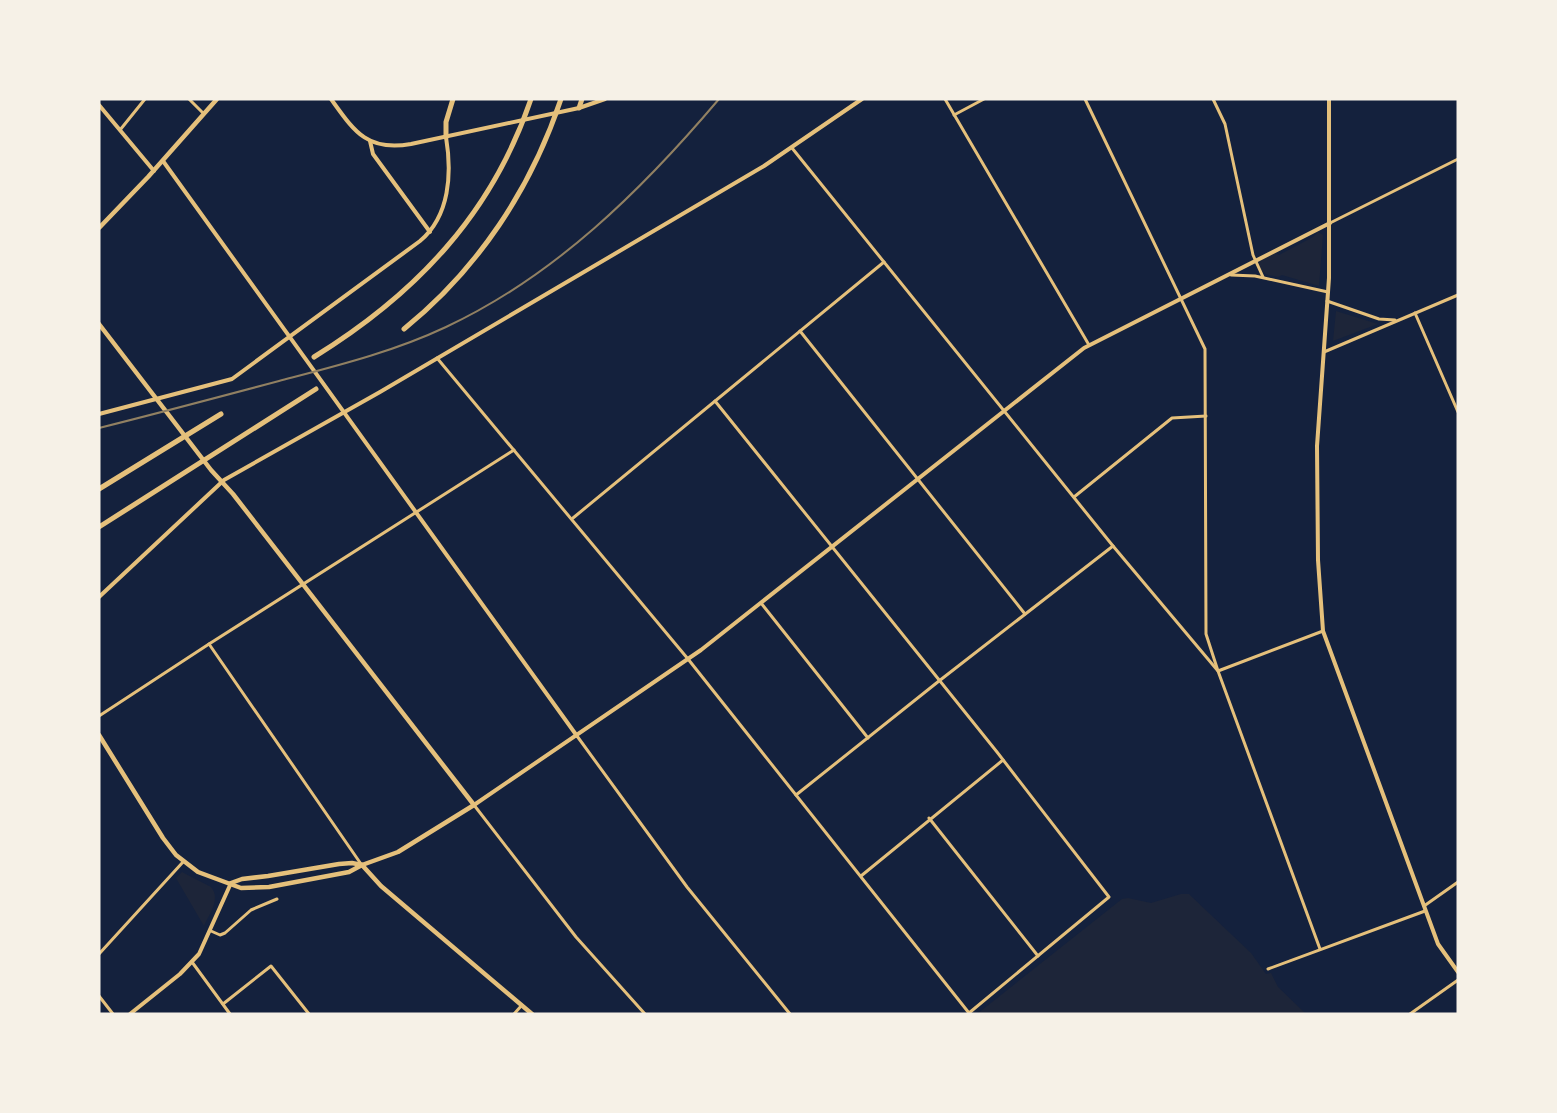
<svg xmlns="http://www.w3.org/2000/svg" width="1557" height="1113" font-family="'DejaVu Sans',sans-serif">
<style>
.green{fill:#1d2539}
.lines{fill:none;stroke-linecap:round;stroke-linejoin:round}
.minor{stroke:#e5c07b;stroke-width:3}
.tertiary{stroke:#e5c07b;stroke-width:4}
.secondary{stroke:#e5c07b;stroke-width:4.5}
.motorway{stroke:#e5c07b;stroke-width:5}
.rail{stroke:#918062;stroke-width:2}
</style>
<rect width="100%" height="100%" fill="#14213d"/>
<g class="green">
<path d="M1318,232L1323,235L1319,286L1282,275L1278,277C1269,275 1261,275 1259,264L1262,259L1275,253L1279,255L1313,237Z"/>
<path d="M1336,311L1378,324L1333,341Z"/>
<path d="M182,872L211,887C221,899 210,913 204,926L176,878Z"/>
<path d="M1181,894H1189L1192,897L1251,953L1266,974L1271,973L1278,987L1306,1014H977L1122,899L1128,898L1151,903Z"/>
</g>
<g class="lines">
<g class="minor">
<path d="M189,99L204,114"/>
<path d="M945,99L1089,345"/>
<path d="M1085,99L1205,349L1206,634L1218,671L1323,631"/>
<path d="M1213,99L1225,124L1253,255L1263,277"/>
<path d="M954,115L984,99"/>
<path d="M120,130L145,99"/>
<path d="M792,148L1113,546L1218,671L1320,949"/>
<path d="M1330,223L1458,159"/>
<path d="M1231,275L1255,276L1328,292"/>
<path d="M1327,301L1379,319L1395,320"/>
<path d="M1415,313L1458,412"/>
<path d="M800,331L1025,614"/>
<path d="M1324,352L1458,295"/>
<path d="M437,358L688,659L969,1013"/>
<path d="M715,401L997,752L1109,897L969,1013"/>
<path d="M1074,497L1172,418L1206,416"/>
<path d="M573,518L884,262"/>
<path d="M761,603L868,738"/>
<path d="M209,644L361,864"/>
<path d="M99,716L209,644L514,450"/>
<path d="M577,736L687,887L790,1014"/>
<path d="M796,795L939,681L1113,546"/>
<path d="M474,805L576,937L645,1014"/>
<path d="M929,818L1038,956"/>
<path d="M861,876L1003,760"/>
<path d="M1424,906L1458,882"/>
<path d="M211,931L220,935L225,933L251,910L277,899"/>
<path d="M99,954L183,862"/>
<path d="M192,962L230,1014"/>
<path d="M1268,969L1425,911"/>
<path d="M99,996L113,1014"/>
<path d="M223,1004L271,966L309,1014"/>
<path d="M514,1014L522,1005"/>
<path d="M1410,1014L1458,980"/>
</g>
<g class="tertiary">
<path d="M331,99C354,131 367,152 411,144L579,108L605,99"/>
<path d="M1329,99V278L1317,446L1318,560L1323,631L1438,944L1458,972"/>
<path d="M99,105L154,171"/>
<path d="M370,141L373,154L430,232"/>
<path d="M163,161L577,736"/>
<path d="M99,414L232,379L420,241C450,216 452,173 446,137"/>
<path d="M99,597L224,480L380,392L764,166L862,99"/>
<path d="M474,805L701,650L1084,348L1330,223"/>
<path d="M130,1014L180,974L199,954L231,883"/>
</g>
<g class="secondary">
<path d="M99,228L148,177L217,99"/>
<path d="M99,324L211,470L233,494L474,805L398,852L362,865L349,872L269,887L241,888L198,872L176,855L163,838L99,735"/>
<path d="M362,865L381,886L532,1014"/>
<path d="M231,883L242,879L268,876L339,864L352,863L362,865"/>
</g>
<g class="motorway">
<path d="M579,108L582,99"/>
<path d="M446,137V122L453,99"/>
<path d="M404,329C478,269 531,189 561,99"/>
<path d="M314,357C416,294 492,214 531,99"/>
<path d="M99,489L221,414"/>
<path d="M99,527L316,389"/>
</g>
<path class="rail" d="M99,428C159,413 219,397 279,381C336,366 393,352 446,327C555,276 642,190 719,99"/>
</g>
<rect width="1557" height="1113" fill="none" stroke="#f6f1e7" stroke-width="201"/>
</svg>
